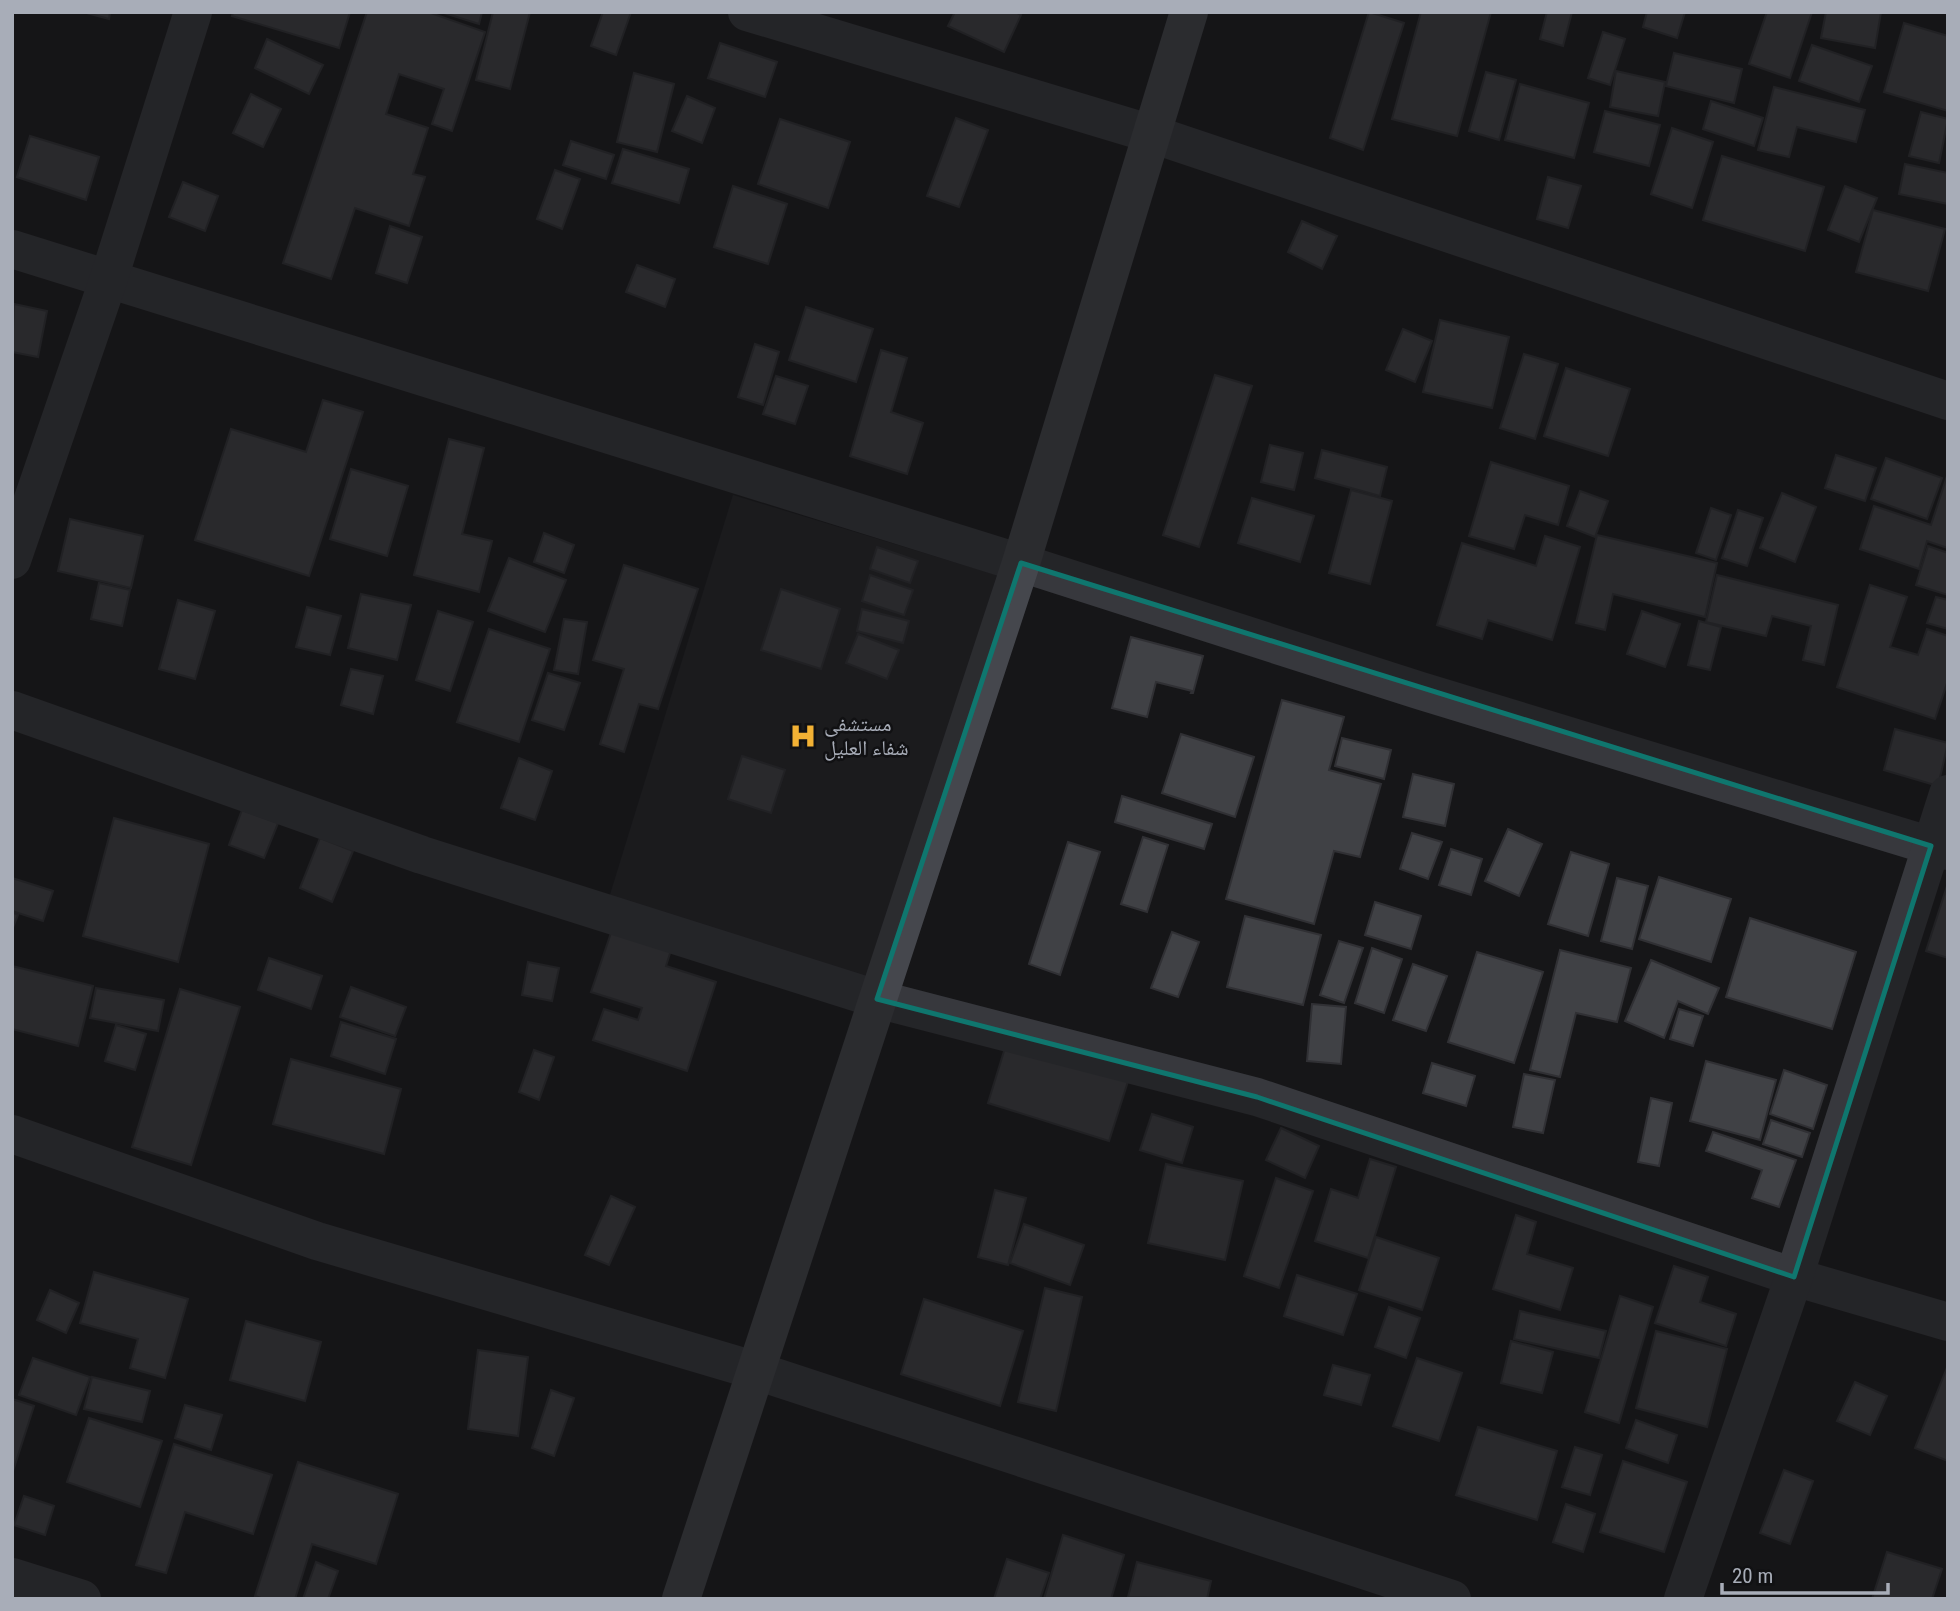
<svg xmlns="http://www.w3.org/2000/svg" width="1960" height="1611" font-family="'Roboto Condensed','Noto Naskh Arabic',sans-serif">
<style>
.built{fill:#222225}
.building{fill:#404145;stroke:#303034;stroke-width:2}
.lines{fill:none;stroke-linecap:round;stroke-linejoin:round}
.street{stroke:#37383d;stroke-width:38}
.secondary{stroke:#45474d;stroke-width:38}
.marked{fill:none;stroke:#0f766e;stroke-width:5;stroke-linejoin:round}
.labels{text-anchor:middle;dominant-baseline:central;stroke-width:5;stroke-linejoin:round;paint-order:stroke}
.poi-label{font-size:21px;fill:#a8adb8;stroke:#111113;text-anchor:start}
</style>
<rect width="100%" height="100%" fill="#161618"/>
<path class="built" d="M733,495L997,575L872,979L609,898Z"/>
<g class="building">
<path d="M83,12H110L109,19Z"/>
<path d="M233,12H350L339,48L232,16Z"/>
<path d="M367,12H428L485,32L452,131L432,124L444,89L399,74L386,114L428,128L413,174L425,177L409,226L355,208L331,279L283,263Z"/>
<path d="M441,12H482L479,24Z"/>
<path d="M493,12H530L510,89L476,80Z"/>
<path d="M603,12H631L616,55L591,46Z"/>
<path d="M955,12H1015L1021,15L1004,52L948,26Z"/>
<path d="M1369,12L1404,23L1363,150L1330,138Z"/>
<path d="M1421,12H1491L1457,136L1392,119Z"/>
<path d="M1547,12H1572L1563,46L1540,39Z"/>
<path d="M1647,12H1685L1677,38L1643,27Z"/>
<path d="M1767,12H1812L1790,78L1749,64Z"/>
<path d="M1826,12H1881L1875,48L1821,38Z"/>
<path d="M1904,23L1948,36V111L1884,92Z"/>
<path d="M1603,32L1625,39L1610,85L1588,78Z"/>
<path d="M267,39L323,65L309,94L255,68Z"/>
<path d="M720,43L777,62L765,97L708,78Z"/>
<path d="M1812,45L1872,66L1859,102L1799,81Z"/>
<path d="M1674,53L1742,69L1734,103L1666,86Z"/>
<path d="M1616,71L1665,82L1658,116L1610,107Z"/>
<path d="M1486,72L1516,80L1499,140L1469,131Z"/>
<path d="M634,73L674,84L657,152L617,142Z"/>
<path d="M1520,84L1589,103L1574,158L1505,140Z"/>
<path d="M1774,87L1865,110L1856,142L1797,127L1789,157L1758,150Z"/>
<path d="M251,94L281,109L263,147L233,133Z"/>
<path d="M687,96L715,108L702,143L672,131Z"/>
<path d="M1711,101L1763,118L1754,146L1703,129Z"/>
<path d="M1605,111L1660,125L1649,166L1594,152Z"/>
<path d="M1921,112L1948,119L1939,163L1909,156Z"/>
<path d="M956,118L988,130L959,207L927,196Z"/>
<path d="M780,119L850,142L828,208L758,184Z"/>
<path d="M1672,128L1713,142L1692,208L1651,194Z"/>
<path d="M30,136L99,157L86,200L17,177Z"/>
<path d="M571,141L614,155L606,179L563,165Z"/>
<path d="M623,149L689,169L679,203L612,183Z"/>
<path d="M1722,156L1824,187L1805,251L1703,220Z"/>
<path d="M1905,164L1948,173V204L1899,194Z"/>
<path d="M555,170L580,179L562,229L537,219Z"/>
<path d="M1548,177L1581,186L1568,228L1537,219Z"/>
<path d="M183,182L218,196L205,231L169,217Z"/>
<path d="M733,186L787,204L768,264L714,247Z"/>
<path d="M1845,186L1877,198L1859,242L1828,230Z"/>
<path d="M1873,210L1945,229L1928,291L1856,272Z"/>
<path d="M1302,221L1337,236L1322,269L1288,252Z"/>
<path d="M390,226L422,237L407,283L376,273Z"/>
<path d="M637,265L675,279L665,307L626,292Z"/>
<path d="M14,304L47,311L38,357L12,352Z"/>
<path d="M806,307L873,329L856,382L789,360Z"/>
<path d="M1440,320L1509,337L1492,408L1423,392Z"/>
<path d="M1403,329L1432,341L1415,382L1386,370Z"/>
<path d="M755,344L779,352L763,405L738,397Z"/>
<path d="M881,350L907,358L891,412L923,423L907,474L850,456Z"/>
<path d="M1524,354L1558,364L1535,439L1500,428Z"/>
<path d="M1566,368L1630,389L1608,456L1544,436Z"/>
<path d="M1215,375L1252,386L1199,547L1163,535Z"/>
<path d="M776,376L808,386L795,424L763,414Z"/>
<path d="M323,400L363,412L309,576L195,540L231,429L306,452Z"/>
<path d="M449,439L484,448L462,534L492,541L479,592L414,575Z"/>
<path d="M1270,445L1303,453L1294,490L1261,482Z"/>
<path d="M1322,450L1387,467L1380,496L1315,478Z"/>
<path d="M1836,455L1876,468L1865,501L1825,488Z"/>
<path d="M1886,458L1942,478L1927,519L1871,499Z"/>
<path d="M1491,462L1569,486L1558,525L1525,515L1514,549L1469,536Z"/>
<path d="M351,469L408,486L387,556L330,539Z"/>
<path d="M1948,473V548L1927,541L1919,569L1860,549L1874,506L1931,525Z"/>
<path d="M1351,490L1392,501L1370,584L1329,573Z"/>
<path d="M1580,491L1608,501L1595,537L1567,526Z"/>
<path d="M1782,493L1816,507L1795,562L1760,548Z"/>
<path d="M1252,498L1314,516L1300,562L1238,543Z"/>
<path d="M1711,508L1731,515L1716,560L1696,553Z"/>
<path d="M1738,510L1763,518L1747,566L1722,558Z"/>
<path d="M70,519L143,536L131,588L58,571Z"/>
<path d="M544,533L574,545L564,573L534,562Z"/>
<path d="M1597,535L1717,563L1705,617L1613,594L1605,630L1576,623Z"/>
<path d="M1545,536L1580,547L1552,640L1488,620L1482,639L1437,625L1462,543L1536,566Z"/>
<path d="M1928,546L1948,553V595L1916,585Z"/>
<path d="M877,547L918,561L910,583L870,569Z"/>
<path d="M509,558L566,580L545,632L488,611Z"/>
<path d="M624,565L698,589L658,709L639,704L624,752L600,744L624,669L593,660Z"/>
<path d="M870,575L913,590L904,615L862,601Z"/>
<path d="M1717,575L1838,605L1824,665L1803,660L1811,626L1772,616L1766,636L1706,622Z"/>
<path d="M99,583L130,590L122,626L91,619Z"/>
<path d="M1870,585L1907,597L1890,647L1918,655L1927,629L1948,636V680L1935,719L1837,687Z"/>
<path d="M781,589L840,609L821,669L761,650Z"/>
<path d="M361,594L411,605L397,660L348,648Z"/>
<path d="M1936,597L1948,600V629L1927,623Z"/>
<path d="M178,600L215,611L195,679L159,669Z"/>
<path d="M307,607L341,616L330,655L296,647Z"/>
<path d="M862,609L909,621L903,643L857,631Z"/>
<path d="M438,611L473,622L450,691L416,680Z"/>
<path d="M1642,611L1680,624L1665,667L1627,654Z"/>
<path d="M564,619L587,622L578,674L554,670Z"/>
<path d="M1699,621L1721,627L1710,670L1688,665Z"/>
<path d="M489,629L550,649L519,742L457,722Z"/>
<path d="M858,634L899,650L887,679L846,663Z"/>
<path d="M1131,637L1203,656L1193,693H1191L1192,691L1156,682L1147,717L1112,708Z"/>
<path d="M351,669L383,676L373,714L341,705Z"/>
<path d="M548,673L580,683L564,730L532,720Z"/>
<path d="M1282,700L1344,717L1329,770L1381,784L1360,857L1334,851L1314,924L1226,899Z"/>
<path d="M1895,729L1948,743L1938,786L1884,770Z"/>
<path d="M1181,734L1254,757L1235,817L1162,793Z"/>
<path d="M1342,738L1391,750L1384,779L1335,766Z"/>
<path d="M742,756L785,770L771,813L728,799Z"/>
<path d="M519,758L552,771L535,820L501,808Z"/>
<path d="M1413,774L1454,784L1445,826L1403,817Z"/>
<path d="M1122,796L1212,824L1204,849L1115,822Z"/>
<path d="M242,810L278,823L264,858L229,845Z"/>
<path d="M114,818L209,844L178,962L83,936Z"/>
<path d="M1508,829L1542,844L1519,896L1485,881Z"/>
<path d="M1412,833L1442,842L1428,879L1400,869Z"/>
<path d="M1143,837L1168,845L1147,912L1121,904Z"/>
<path d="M320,838L353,851L332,902L300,888Z"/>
<path d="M1068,842L1100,852L1060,975L1029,964Z"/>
<path d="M1451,849L1482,859L1471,895L1439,885Z"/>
<path d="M1571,852L1609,864L1588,936L1548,924Z"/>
<path d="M1659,877L1731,899L1711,962L1639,939Z"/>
<path d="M12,878L53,891L43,921L12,911Z"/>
<path d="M1617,878L1648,886L1632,949L1601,941Z"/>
<path d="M1947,886L1948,887V958L1926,951Z"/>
<path d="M1375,902L1421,916L1411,949L1365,935Z"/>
<path d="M12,912L18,915L12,930Z"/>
<path d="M1245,916L1321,935L1303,1005L1227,987Z"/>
<path d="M1750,918L1856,952L1832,1029L1726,997Z"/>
<path d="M612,930L671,950L666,966L716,982L687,1071L593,1040L604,1009L638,1020L642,1008L591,992Z"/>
<path d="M1172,932L1199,942L1178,997L1151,988Z"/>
<path d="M1339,941L1363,948L1344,1003L1320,995Z"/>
<path d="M1372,948L1402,959L1384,1013L1355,1003Z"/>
<path d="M1560,950L1631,968L1617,1022L1576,1013L1560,1077L1530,1070Z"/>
<path d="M1477,952L1543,972L1514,1063L1448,1042Z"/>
<path d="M269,958L322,976L311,1009L258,990Z"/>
<path d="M1651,960L1719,988L1708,1014L1678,1001L1664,1038L1625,1021Z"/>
<path d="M528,962L559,968L552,1001L522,995Z"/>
<path d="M1413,964L1447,976L1426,1031L1393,1020Z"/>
<path d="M12,966L93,986L78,1046L12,1029Z"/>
<path d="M351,987L406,1007L395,1036L340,1017Z"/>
<path d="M96,988L164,1000L158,1031L90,1018Z"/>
<path d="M180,989L240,1007L191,1165L132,1147Z"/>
<path d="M1312,1004L1346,1007L1341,1064L1307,1061Z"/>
<path d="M1679,1009L1703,1016L1693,1046L1670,1039Z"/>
<path d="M341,1022L396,1039L385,1074L331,1056Z"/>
<path d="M116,1025L146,1034L135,1070L105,1061Z"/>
<path d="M1009,1035L1131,1072L1109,1141L988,1103Z"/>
<path d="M534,1050L554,1057L539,1100L519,1092Z"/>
<path d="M291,1059L401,1089L384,1154L273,1124Z"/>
<path d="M1706,1061L1776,1080L1760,1140L1690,1121Z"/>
<path d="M1432,1063L1475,1076L1466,1106L1423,1093Z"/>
<path d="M1784,1070L1827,1085L1813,1129L1770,1114Z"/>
<path d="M1524,1074L1555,1080L1543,1133L1513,1127Z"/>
<path d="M1651,1098L1672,1103L1659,1166L1638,1162Z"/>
<path d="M1152,1114L1193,1127L1182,1163L1140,1150Z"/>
<path d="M1771,1120L1810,1133L1802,1157L1763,1144Z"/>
<path d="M1281,1128L1319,1146L1305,1178L1266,1160Z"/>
<path d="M1713,1132L1796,1160L1779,1207L1752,1198L1762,1170L1706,1151Z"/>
<path d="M1370,1159L1396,1167L1368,1258L1315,1241L1331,1189L1358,1198Z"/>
<path d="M1166,1164L1243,1181L1225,1260L1148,1243Z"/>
<path d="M1276,1178L1313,1191L1279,1288L1244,1276Z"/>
<path d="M995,1190L1026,1198L1008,1265L978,1257Z"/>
<path d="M611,1196L635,1207L609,1265L585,1255Z"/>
<path d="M1516,1215L1536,1222L1527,1254L1573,1268L1560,1310L1493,1289Z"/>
<path d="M1024,1224L1084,1245L1070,1285L1010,1263Z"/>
<path d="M1376,1237L1439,1258L1422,1310L1359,1290Z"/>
<path d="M1674,1266L1708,1277L1700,1302L1736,1314L1726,1346L1655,1323Z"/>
<path d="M94,1272L188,1299L165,1378L130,1368L138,1339L80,1323Z"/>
<path d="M1297,1275L1357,1294L1343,1335L1284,1316Z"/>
<path d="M1045,1288L1082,1297L1056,1411L1018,1402Z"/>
<path d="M50,1290L79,1303L66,1333L37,1320Z"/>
<path d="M1620,1296L1653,1307L1619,1423L1585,1412Z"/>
<path d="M924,1299L1023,1331L1000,1406L901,1374Z"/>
<path d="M1389,1307L1420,1318L1406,1358L1375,1347Z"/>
<path d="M1520,1311L1606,1331L1599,1358L1514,1339Z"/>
<path d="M246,1321L321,1342L305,1401L230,1380Z"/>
<path d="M1656,1331L1727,1349L1707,1427L1636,1408Z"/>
<path d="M1511,1341L1553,1352L1542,1393L1501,1383Z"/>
<path d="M478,1350L528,1357L518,1436L468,1429Z"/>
<path d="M33,1358L90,1377L76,1415L19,1395Z"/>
<path d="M1417,1358L1462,1373L1439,1441L1393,1426Z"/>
<path d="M1333,1365L1370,1375L1361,1405L1324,1395Z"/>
<path d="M1948,1365V1461L1915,1448Z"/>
<path d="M92,1377L150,1391L142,1422L84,1409Z"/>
<path d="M1855,1382L1887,1396L1870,1435L1837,1421Z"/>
<path d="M551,1390L574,1398L554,1456L532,1448Z"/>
<path d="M12,1399L34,1406L13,1471H12Z"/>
<path d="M185,1405L222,1415L211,1450L175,1438Z"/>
<path d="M89,1418L162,1441L140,1507L67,1482Z"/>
<path d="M1636,1420L1677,1435L1668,1463L1626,1448Z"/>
<path d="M1478,1427L1557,1451L1537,1520L1456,1495Z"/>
<path d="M174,1444L272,1475L253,1534L185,1512L166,1573L136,1565Z"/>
<path d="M1575,1447L1602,1455L1590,1495L1562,1487Z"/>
<path d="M1623,1461L1687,1482L1664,1552L1600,1532Z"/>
<path d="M298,1462L398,1494L376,1564L312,1544L295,1599H264L255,1596Z"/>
<path d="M1784,1470L1813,1481L1790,1544L1760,1533Z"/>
<path d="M24,1496L54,1506L45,1535L14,1525Z"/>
<path d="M1566,1504L1595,1514L1583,1552L1553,1542Z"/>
<path d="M1063,1535L1124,1555L1111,1599H1044Z"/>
<path d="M1887,1552L1942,1569L1932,1599H1872Z"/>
<path d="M1007,1559L1049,1573L1040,1599H994Z"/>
<path d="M316,1562L338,1571L328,1599H303Z"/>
<path d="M1137,1562L1211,1581L1207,1599L1128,1597Z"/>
</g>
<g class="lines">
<g class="street">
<path d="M747,12L1152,134L1948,401"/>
<path d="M12,249L1021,563L1421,691L1948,851"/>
<path d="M12,560L109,278L193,12"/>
<path d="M12,710L422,855L877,999L1257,1097L1794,1277L1948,1322"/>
<path d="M12,1134L317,1241L757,1371L1452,1599"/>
<path d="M12,1577L82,1599"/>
<path d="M1683,1599L1794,1277L1948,794"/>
</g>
<path class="secondary" d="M681,1599L1021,563L1189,12"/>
</g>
<path d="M0 0H1960V1611H0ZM1021,563L1931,846L1794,1277L1257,1097L877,999Z" fill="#161618" fill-opacity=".55" fill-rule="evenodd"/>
<path class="marked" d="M1021,563L1931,846L1794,1277L1257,1097L877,999Z"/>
<defs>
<g id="hospital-bare" transform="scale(2.1)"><path d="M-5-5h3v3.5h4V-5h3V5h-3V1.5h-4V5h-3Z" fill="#f2b134" stroke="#111113" stroke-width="2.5" paint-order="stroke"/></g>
</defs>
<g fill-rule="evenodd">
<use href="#hospital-bare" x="803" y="736"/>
</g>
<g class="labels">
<g class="poi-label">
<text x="824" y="724">مستشفى<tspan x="824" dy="24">شفاء العليل</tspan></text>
</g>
</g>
<rect width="1960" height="1611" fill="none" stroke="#a8adb8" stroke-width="28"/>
<path d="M1722 1583v10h166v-10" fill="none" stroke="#a8adb8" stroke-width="3.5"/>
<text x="1732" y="1583" font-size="21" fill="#a8adb8" stroke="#111113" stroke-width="5" paint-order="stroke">20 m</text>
</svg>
